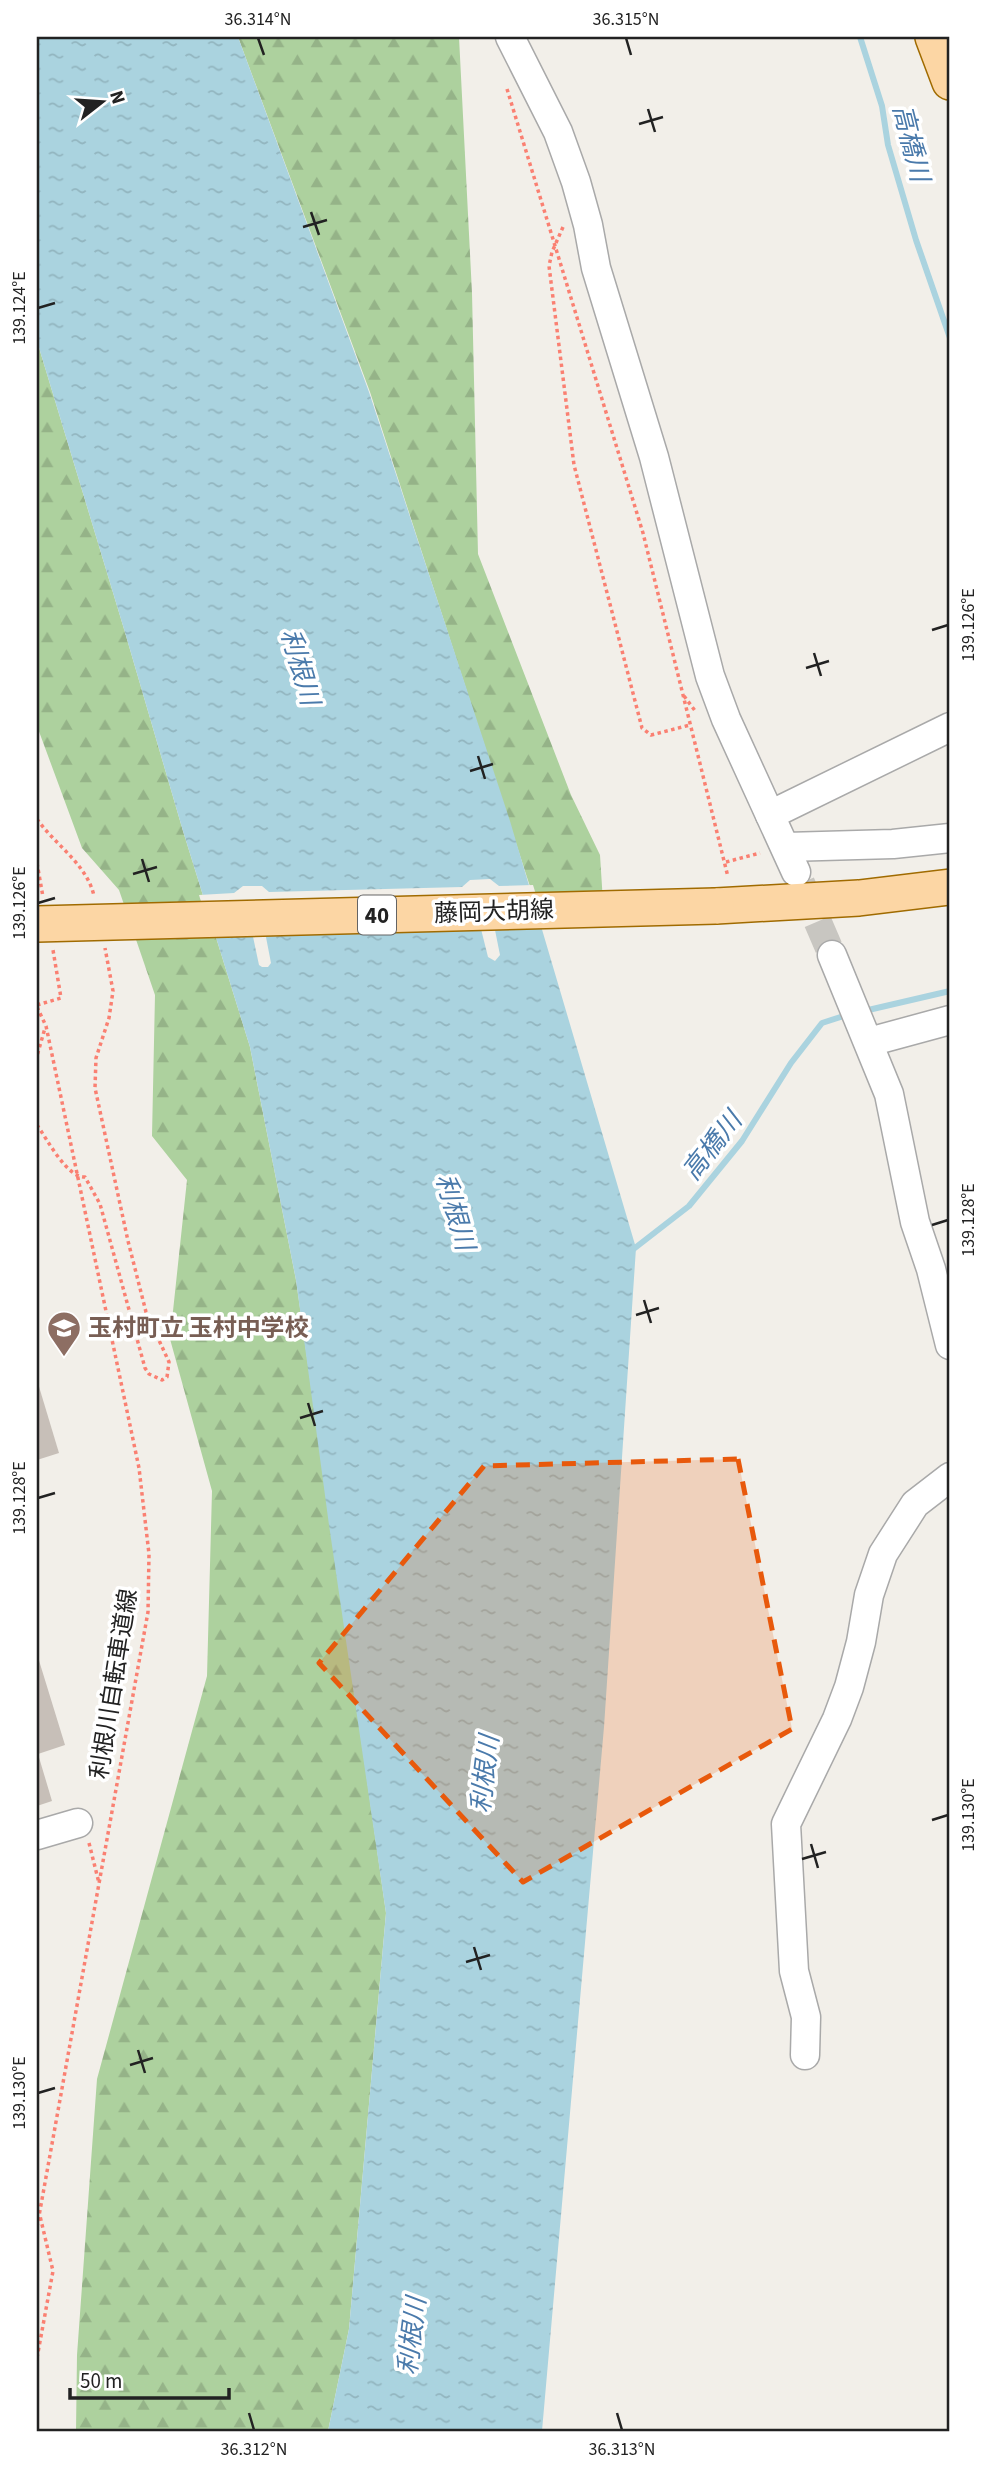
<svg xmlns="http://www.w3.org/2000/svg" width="987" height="2468" font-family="'Source Sans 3','Noto Sans JP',sans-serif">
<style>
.forest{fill:url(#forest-firs)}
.water{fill:url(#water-ripples)}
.pier{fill:#f2efe9}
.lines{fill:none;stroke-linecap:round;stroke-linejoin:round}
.stream{stroke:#aad3df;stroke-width:6}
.building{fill:#c7bfb8}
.minor-tunnel{stroke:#c8c6c1;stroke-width:28;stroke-dasharray:28 14;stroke-linecap:butt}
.minor-casing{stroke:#a9a9a9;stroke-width:31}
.major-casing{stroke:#a06b00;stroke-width:38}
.path{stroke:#fa8072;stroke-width:3.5;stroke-dasharray:3.5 3.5;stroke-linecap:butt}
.minor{stroke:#fff;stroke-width:28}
.major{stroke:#fcd6a4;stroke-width:35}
.major-bridge-casing{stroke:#a06b00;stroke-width:38;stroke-linecap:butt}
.major-bridge{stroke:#fcd6a4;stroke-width:35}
.marked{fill:#e8590c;fill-opacity:0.2;stroke:#e8590c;stroke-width:5;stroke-dasharray:14 9;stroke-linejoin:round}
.ticks{fill:none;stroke:#222;stroke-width:2.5}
.labels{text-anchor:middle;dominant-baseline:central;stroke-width:7;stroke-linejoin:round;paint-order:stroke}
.shield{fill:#fff;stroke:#646464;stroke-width:2}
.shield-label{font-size:23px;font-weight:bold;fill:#222}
.street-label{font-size:24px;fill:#222;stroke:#fff}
.education-label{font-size:24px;font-weight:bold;fill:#785e54;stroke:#fff;text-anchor:start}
.water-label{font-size:26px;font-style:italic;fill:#4a7aab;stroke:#fff}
.neatline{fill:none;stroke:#222;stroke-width:2.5}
.ticks-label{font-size:18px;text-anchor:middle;fill:#222}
</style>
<defs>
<pattern id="forest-firs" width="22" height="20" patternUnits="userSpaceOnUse" patternTransform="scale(1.75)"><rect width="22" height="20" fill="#add19e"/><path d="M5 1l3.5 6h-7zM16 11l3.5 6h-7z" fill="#95b388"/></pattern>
<pattern id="water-ripples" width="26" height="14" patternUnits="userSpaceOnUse" patternTransform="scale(1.75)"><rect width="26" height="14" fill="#aad3df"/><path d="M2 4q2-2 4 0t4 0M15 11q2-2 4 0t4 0" fill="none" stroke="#92b5bf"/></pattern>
</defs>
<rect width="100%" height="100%" fill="#f2efe9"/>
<g class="forest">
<path d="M238,37H459L472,293L478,554L571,795L600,855L603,902H535L370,392Z"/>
<path d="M37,341L124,629L183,831L250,1047L296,1280L386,1913L349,2329L328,2431H76L77,2355L97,2079L207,1676L212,1491L170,1339L187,1180L152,1136L155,995L119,890L82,848L37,726Z"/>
</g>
<path class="water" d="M37,37H238L369,392L510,821L636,1248L604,1727L542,2431H328L349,2329L386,1913L329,1525L296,1280L250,1047L183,831L124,629L37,341Z"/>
<path class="pier" d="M490,879L499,886L533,885L545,923L494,925L500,955L495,961L488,957L480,925L265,932L271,963L268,967H262L259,965L252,932L211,933L199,895L234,893L243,886H262L269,892L462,887L470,880Z"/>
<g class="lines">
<g class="stream">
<path d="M860,37L882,106L888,145L916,240L950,338"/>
<path d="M864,1011L950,991"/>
<path d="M631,1251L689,1206L742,1141L791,1063L822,1023L850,1014"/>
</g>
</g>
<g class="building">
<path d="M37,1380L59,1453L37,1460Z"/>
<path d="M37,1654L65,1745L38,1754L52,1801L37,1806Z"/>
</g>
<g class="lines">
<path class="minor-tunnel" d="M801,883L832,955"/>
<g class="minor-casing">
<g id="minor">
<path d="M510,37L558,132L576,182L588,225L596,268L654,457L710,676L726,719L796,872"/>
<path d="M770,815L950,727"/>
<path d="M786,847L893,844L950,838"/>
<path d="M832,955L889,1094L915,1222L931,1269L950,1345"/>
<path d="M869,1042L950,1020"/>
<path d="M37,1835L78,1823"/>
<path d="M805,2055L806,2017L794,1971L786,1824L837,1719L849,1687L861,1642L869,1595L883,1554L915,1504L950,1477"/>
</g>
</g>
<g class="major-casing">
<g id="major">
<path d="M933,37L950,82"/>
<path d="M716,906L859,898L950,887"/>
</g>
</g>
<g class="path">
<path d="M507,89L643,533L728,877"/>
<path d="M563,227L552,252L549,266L574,465L642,728L651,735L690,725"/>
<path d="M684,696L696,712"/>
<path d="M37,819C55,845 87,864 94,896"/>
<path d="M726,862L760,853"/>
<path d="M37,863L43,897"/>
<path d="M37,1005L61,998L53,950"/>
<path d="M37,1007L46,1026L139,1468L149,1554L148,1612L37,2227"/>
<path d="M37,1068V1056L45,1028"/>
<path d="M37,1125C47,1139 67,1178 85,1177L100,1204L145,1368L149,1374L162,1380L167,1377L169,1362L146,1312L128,1241L95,1088L96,1058L109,1018L113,991L105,948"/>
<path d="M89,1843L99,1883"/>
<path d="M37,2358L53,2271L40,2216"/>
</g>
<use href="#minor" class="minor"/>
<use href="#major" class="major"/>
<g class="major-bridge-casing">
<path id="major-bridge" d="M37,924L716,906"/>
</g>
<use href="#major-bridge" class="major-bridge"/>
</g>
<path class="marked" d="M738,1459L792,1729L523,1882L319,1663L484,1466Z"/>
<path class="ticks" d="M258,38L264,55M626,38L631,55M648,109L655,132M639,124L663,117M311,212L319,235M303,227L327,220M38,308L55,303M932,630L948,625M814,653L821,676M806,668L829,661M478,756L485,779M470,771L493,764M142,859L149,882M133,874L157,867M38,903L55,898M932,1225L948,1220M644,1300L651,1323M636,1315L659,1308M308,1403L315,1426M300,1418L323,1411M38,1498L55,1493M932,1820L948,1815M811,1844L818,1868M802,1859L826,1852M474,1947L481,1970M466,1962L490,1955M138,2050L145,2073M130,2065L153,2058M38,2093L55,2088M249,2413L254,2430M617,2413L622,2430"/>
<defs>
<g id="school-pin" transform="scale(1.75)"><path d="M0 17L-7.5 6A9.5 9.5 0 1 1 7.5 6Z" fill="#8d6e63" stroke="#fff"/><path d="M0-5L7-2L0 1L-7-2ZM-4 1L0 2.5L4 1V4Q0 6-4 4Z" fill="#fff"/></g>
</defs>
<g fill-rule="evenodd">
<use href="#school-pin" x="64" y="1328"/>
</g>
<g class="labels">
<rect class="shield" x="358" y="895.5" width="38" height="39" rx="5"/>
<g class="shield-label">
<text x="377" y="915">40</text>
</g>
<g class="street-label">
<text transform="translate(494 912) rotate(-2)">藤岡大胡線</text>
<text transform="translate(114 1684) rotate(-81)">利根川自転車道線</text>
</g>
<g class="education-label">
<text x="88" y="1328">玉村町立 玉村中学校</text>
</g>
<g class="water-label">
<text transform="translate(911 143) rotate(76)">高橋川</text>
<text transform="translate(300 667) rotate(74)">利根川</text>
<text transform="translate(712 1146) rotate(-52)">高橋川</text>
<text transform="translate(455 1212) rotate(74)">利根川</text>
<text transform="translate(485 1774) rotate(-83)">利根川</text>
<text transform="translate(412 2336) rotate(-83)">利根川</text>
</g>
</g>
<rect width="987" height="2468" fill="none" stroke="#ffffff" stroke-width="77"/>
<g transform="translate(102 102) rotate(73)" stroke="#ffffff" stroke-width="5" paint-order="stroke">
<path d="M0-5L12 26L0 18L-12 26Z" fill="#222222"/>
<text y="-10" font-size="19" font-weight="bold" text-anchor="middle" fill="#222222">N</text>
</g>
<path d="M70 2388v10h159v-10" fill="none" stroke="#222222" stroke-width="3.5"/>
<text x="80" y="2388" font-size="21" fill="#222222" stroke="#ffffff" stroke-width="5" paint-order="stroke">50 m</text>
<rect x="38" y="38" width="910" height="2392" class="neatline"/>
<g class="ticks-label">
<text x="258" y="25">36.314°N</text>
<text x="626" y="25">36.315°N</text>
<text transform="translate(19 308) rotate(-90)" y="6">139.124°E</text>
<text transform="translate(968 625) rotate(-90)" y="6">139.126°E</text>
<text transform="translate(19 903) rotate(-90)" y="6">139.126°E</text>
<text transform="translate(968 1220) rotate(-90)" y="6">139.128°E</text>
<text transform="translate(19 1498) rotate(-90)" y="6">139.128°E</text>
<text transform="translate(968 1815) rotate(-90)" y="6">139.130°E</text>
<text transform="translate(19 2093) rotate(-90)" y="6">139.130°E</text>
<text x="254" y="2455">36.312°N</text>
<text x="622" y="2455">36.313°N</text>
</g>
</svg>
